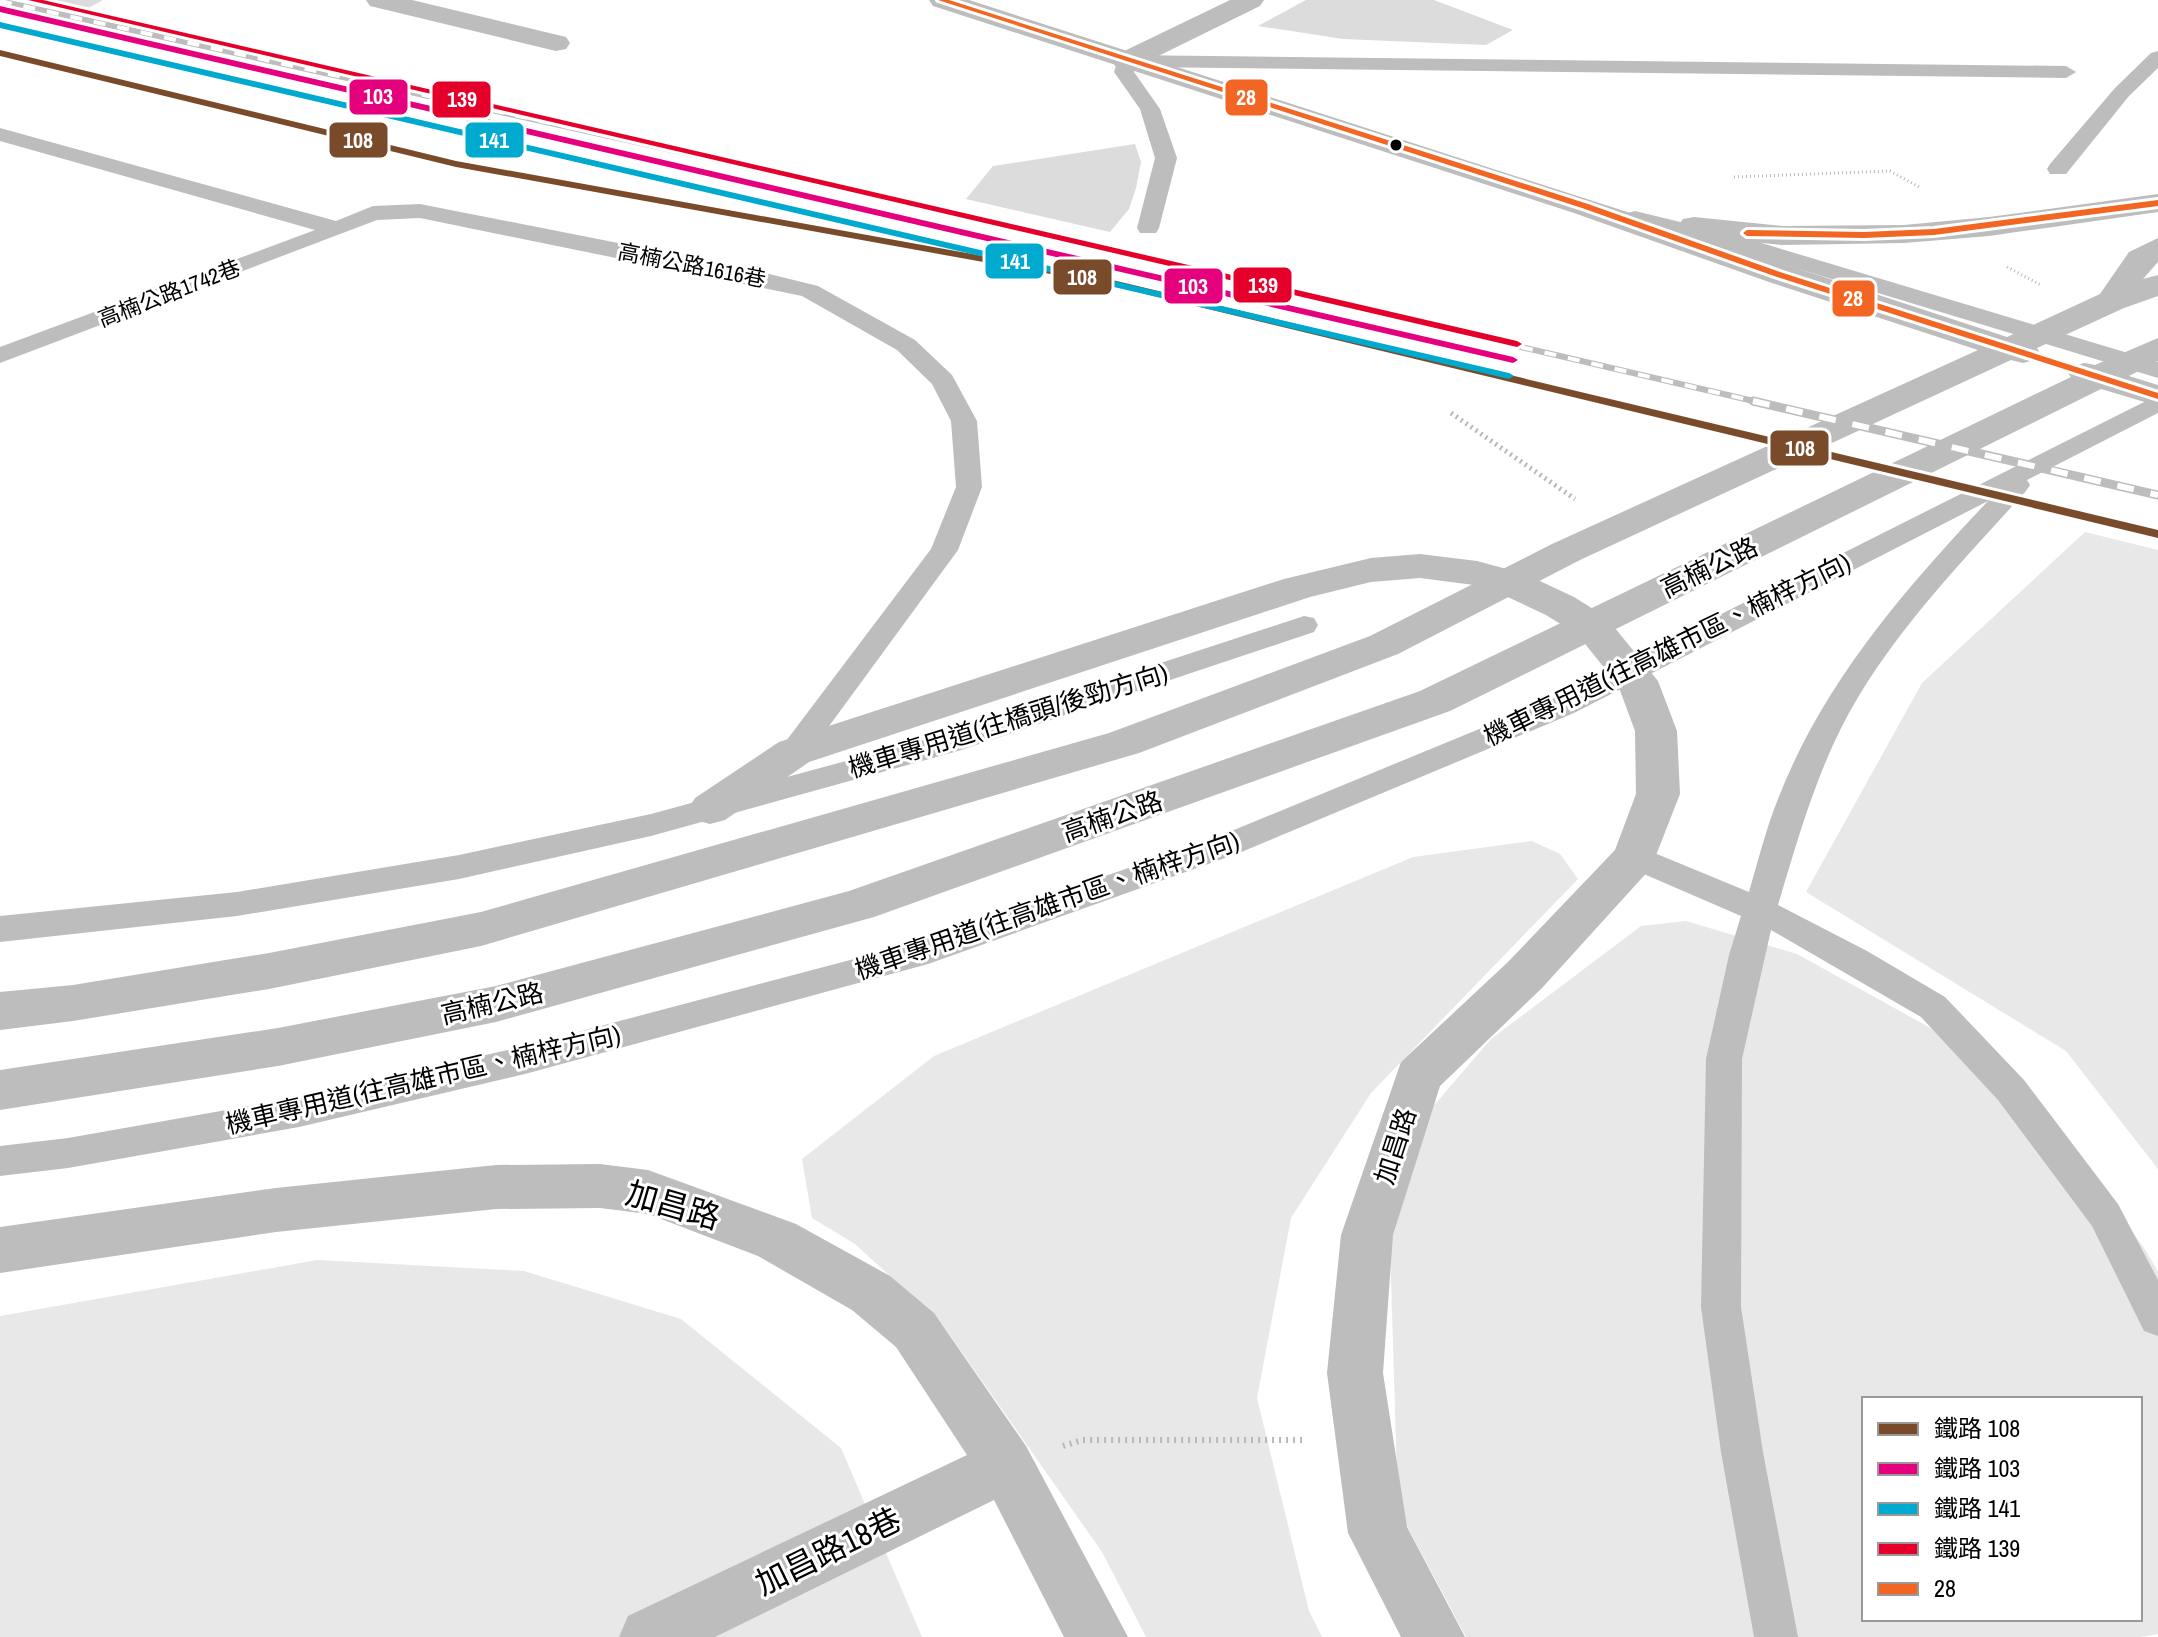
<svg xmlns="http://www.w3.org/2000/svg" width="2158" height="1637" font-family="'Archivo Narrow','Noto Sans TC',sans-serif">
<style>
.green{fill:#e8e8e8;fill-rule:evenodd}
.building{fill:#dcdcdc}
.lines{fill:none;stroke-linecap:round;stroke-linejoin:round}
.path-far2{stroke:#b8b8b8;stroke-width:3;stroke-dasharray:1 3;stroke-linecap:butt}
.path-far1{stroke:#b8b8b8;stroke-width:5;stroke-dasharray:2 4;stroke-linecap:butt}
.path{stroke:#b8b8b8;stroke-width:6;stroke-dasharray:2 5;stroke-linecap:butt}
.lane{fill:#bdbdbd;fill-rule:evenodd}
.street{fill:#bdbdbd;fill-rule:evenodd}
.primary{fill:#bdbdbd;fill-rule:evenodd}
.rail-far1-casing{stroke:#bdbdbd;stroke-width:6}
.rail-casing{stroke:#bdbdbd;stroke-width:9}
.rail-far1{stroke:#fff;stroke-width:4;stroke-dasharray:12;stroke-linecap:butt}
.rail{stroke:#fff;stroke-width:6;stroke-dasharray:17;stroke-linecap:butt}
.bus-1-casing{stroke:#fff;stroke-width:6}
.bus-1{fill:#f26522;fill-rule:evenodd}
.rail-1-casing{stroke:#fff;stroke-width:6}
.rail-2-casing{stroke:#fff;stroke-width:6}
.rail-3-casing{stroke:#fff;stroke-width:6}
.rail-4-casing{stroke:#fff;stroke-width:6}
.rail-1{fill:#7a4b2a;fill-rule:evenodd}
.rail-2{fill:#e5007d;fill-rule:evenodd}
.rail-3{fill:#00a9ce;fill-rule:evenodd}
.rail-4{fill:#e4002b;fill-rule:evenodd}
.bus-dot{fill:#000;stroke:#fff;stroke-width:3}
.labels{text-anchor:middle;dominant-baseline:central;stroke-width:6;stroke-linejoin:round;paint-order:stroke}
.far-street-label{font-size:22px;fill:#000;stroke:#fff}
.street-label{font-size:26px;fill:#000;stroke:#fff}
.near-street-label{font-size:32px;fill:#000;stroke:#fff}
.line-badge{stroke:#fff;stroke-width:3}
.badge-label{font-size:22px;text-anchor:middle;font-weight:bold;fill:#fff}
</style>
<rect width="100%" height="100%" fill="#fff"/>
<g class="green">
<path d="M2085,532L2158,550V1169L2066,1051L1806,892L1922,683Z"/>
<path d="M1532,841L1560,854L1578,879L1371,1093L1291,1218L1257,1398L1309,1611L1322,1637H1146L1102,1552L942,1324L855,1244L812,1218L802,1159L934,1056L1413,857Z"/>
<path d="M1686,921L1797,954L1934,1030L2054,1121L2146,1251L2158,1272V1634L2140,1637H1466L1398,1509L1390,1246L1430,1110L1491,1039L1641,926ZM1864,1399H2140V1619H1864Z"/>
<path d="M317,1260L524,1271L681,1319L841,1448L922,1637H0V1316Z"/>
</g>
<g class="building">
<path d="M40,0H103L81,12Z"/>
<path d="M1306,0H1434L1513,30L1486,45L1343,39L1258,26Z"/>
<path d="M1135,144L1141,162L1136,188L1129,209L1110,232L966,199L993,166Z"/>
</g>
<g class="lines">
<g class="path-far2">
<path d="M1734,177L1890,171L1921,188"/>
<path d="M2007,267L2041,285"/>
</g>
<path class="path-far1" d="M1451,413L1575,499"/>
<path class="path" d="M1063,1446L1082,1440H1304"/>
<g class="lane">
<path d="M2158,51V68L2129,96L2066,174H2050L2047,169L2050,164L2115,88L2151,53Z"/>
<path d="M1126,55L2066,66L2076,72L2066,78L1135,67L1134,72L1160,109L1177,158L1159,228L1156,233H1140L1137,228L1155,158L1140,109L1114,72L1119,57Z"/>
<path d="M0,128L336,221L373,206L420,204L745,268L818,286L915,340L952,375L977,421L982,487L958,550L805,759L794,763L783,759L779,752L783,745L931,549L956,487L951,421L932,384L897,350L802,296L420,218L377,220L0,363V347L315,230L0,141Z"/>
<path d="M1635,211L1738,236L2158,362V378L1723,246L1627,223L1624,218L1627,213Z"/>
<path d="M2158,395V413L2027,480L2030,485L2026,491C1968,555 1906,619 1860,694C1820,759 1800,832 1778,905L1867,951L1945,997L2024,1080L2118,1204L2158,1280V1336L2144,1331L2092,1226L1998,1100L1921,1017L1771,930L1742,1059L1741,1307L1763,1452L1798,1637H1754L1721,1452L1701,1307L1706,1059L1729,955L1741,916L1623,865L1619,857L1623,849L1635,845L1749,892C1758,861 1766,829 1778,799C1823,683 1904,590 1988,501L1574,713L1239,853L928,964L525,1074L299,1127L68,1168L0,1176V1146L68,1138L299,1097L525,1046L911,944L1217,837L1552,699Z"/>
<path d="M1304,616L1314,618L1318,625L1314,632L958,751L651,836L459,879L237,916L0,942V916L237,892L459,855L651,814L938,736Z"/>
</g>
<g class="street">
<path d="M366,0H412L566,37L570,43L566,49L556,51L370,6Z"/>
<path d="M1230,0H1264L1260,6L1136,67L1126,69L1116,67L1112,61L1116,55Z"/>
<path d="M1420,554L1477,561L1525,574L1574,597L1606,617L1658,681L1677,731L1680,794L1651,868L1542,988L1440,1086L1393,1235L1383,1373L1407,1527L1465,1637H1401L1348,1533L1327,1373L1341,1235L1401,1062L1508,962L1615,850L1636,794L1635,731L1618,685L1578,635L1546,615L1497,592L1474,585L1420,578L1371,582L1310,597L809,762L725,820L710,824L695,820L688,809L695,798L779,742L1284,579L1371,558Z"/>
<path d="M600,1164L648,1170L796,1224L890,1276L934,1313L1026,1446L1128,1637H1064L994,1500L715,1637H619L628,1616L967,1455L896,1347L852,1310L758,1256L648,1214L600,1208L496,1209L276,1232L0,1273V1227L276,1188L496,1165Z"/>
</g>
<g class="primary">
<path d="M929,0H969L1680,229L1678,226L1683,219L1694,217L1782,226L1904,225L1989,217L2158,194V212L1989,236L1904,243L1782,245L1702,237L2007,337L2100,294L2129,252L2158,238V262L2143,279L2158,275V296L2124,308L2037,348L2040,353L2035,360L2023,363L2011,360L1580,560L1398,654L1139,753L481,946L269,989L73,1021L0,1030V992L73,985L269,953L481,912L1109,733L1370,636L1552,544L1978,350L1769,282L1574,213L933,6Z"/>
<path d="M2158,338V361L2129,376L2158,385V406L2101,389L1450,711L874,917L496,1022L278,1066L0,1110V1070L278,1028L496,986L849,891L1420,691L2071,377L2068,373L2073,366L2085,363L2095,365Z"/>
</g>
<g class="rail-far1-casing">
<path id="rail-far1" d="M0,1L699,156L1762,403"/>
</g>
<g class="rail-casing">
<path id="rail" d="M1753,401L2158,495"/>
</g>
<use href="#rail-far1" class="rail-far1"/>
<use href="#rail" class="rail"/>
<g class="bus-1-casing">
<g id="bus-1">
<path d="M938,0H949L1588,204L1783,273L2158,393V399L1777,277L1582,208Z"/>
<path d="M2158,200V206L1934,235L1864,238L1747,236L1743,233L1747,230L1864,232L1934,229Z"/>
</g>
</g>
<use href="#bus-1" class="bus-1"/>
<g class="rail-1-casing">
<path id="rail-1" d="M0,50L456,161L1100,277L2158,530V538L1100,283L456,167L0,56Z"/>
</g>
<g class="rail-2-casing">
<path id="rail-2" d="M0,6L1513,357L1518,360L1513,363L0,12Z"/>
</g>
<g class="rail-3-casing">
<path id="rail-3" d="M0,22L1509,373L1514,376L1509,379L0,28Z"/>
</g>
<g class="rail-4-casing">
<path id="rail-4" d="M28,0H43L1517,341L1522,344L1517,347Z"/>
</g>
<use href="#rail-1" class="rail-1"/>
<use href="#rail-2" class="rail-2"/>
<use href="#rail-3" class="rail-3"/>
<use href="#rail-4" class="rail-4"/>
</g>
<circle class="bus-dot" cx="1396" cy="145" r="7"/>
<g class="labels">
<g class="far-street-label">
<text transform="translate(692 265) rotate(11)">高楠公路1616巷</text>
<text transform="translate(169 293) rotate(-21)">高楠公路1742巷</text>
</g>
<g class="street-label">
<text transform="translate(1709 567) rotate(-26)">高楠公路</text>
<text transform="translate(1667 649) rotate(-26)">機車專用道(往高雄市區、楠梓方向)</text>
<text transform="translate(1008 720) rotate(-17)">機車專用道(往橋頭/後勁方向)</text>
<text transform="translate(1112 816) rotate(-19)">高楠公路</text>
<text transform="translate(1047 905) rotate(-19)">機車專用道(往高雄市區、楠梓方向)</text>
<text transform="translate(492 1003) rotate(-13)">高楠公路</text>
<text transform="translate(423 1079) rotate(-13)">機車專用道(往高雄市區、楠梓方向)</text>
<text transform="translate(1395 1146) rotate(-72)">加昌路</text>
</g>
<g class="near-street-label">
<text transform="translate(673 1205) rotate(16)">加昌路</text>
<text transform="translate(828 1551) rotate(-26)">加昌路18巷</text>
</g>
</g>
<g class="line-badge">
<rect x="348" y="78" width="61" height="38" rx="8" fill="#e5007d"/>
<rect x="1224" y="78" width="45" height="39" rx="8" fill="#f26522"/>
<rect x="431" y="80" width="61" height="39" rx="8" fill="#e4002b"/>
<rect x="464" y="121" width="61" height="38" rx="8" fill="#00a9ce"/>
<rect x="328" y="121" width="61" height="38" rx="8" fill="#7a4b2a"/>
<rect x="984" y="242" width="61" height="38" rx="8" fill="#00a9ce"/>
<rect x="1052" y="258" width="61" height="38" rx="8" fill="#7a4b2a"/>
<rect x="1232" y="266" width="61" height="38" rx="8" fill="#e4002b"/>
<rect x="1163" y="267" width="61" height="38" rx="8" fill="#e5007d"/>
<rect x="1831" y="279" width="45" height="39" rx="8" fill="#f26522"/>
<rect x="1769" y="429" width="61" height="38" rx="8" fill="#7a4b2a"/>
</g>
<g class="badge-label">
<text x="378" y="104">103</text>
<text x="1246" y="105">28</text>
<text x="462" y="107">139</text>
<text x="494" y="148">141</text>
<text x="358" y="148">108</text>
<text x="1015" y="269">141</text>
<text x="1082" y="285">108</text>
<text x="1263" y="293">139</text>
<text x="1193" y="294">103</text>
<text x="1853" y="306">28</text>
<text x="1800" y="456">108</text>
</g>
<rect x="1862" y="1397" width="280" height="224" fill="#ffffff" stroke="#999999" stroke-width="2"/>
<rect x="1878" y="1423" width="40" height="12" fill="#7a4b2a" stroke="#999999" stroke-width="2"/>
<text x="1934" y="1437" font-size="24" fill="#000000">鐵路 108</text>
<rect x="1878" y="1463" width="40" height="12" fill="#e5007d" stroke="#999999" stroke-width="2"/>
<text x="1934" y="1477" font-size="24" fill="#000000">鐵路 103</text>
<rect x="1878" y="1503" width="40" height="12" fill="#00a9ce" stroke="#999999" stroke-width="2"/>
<text x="1934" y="1517" font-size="24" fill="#000000">鐵路 141</text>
<rect x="1878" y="1543" width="40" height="12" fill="#e4002b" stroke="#999999" stroke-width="2"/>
<text x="1934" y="1557" font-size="24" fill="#000000">鐵路 139</text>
<rect x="1878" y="1583" width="40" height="12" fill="#f26522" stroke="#999999" stroke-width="2"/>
<text x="1934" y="1597" font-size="24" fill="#000000">28</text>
</svg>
